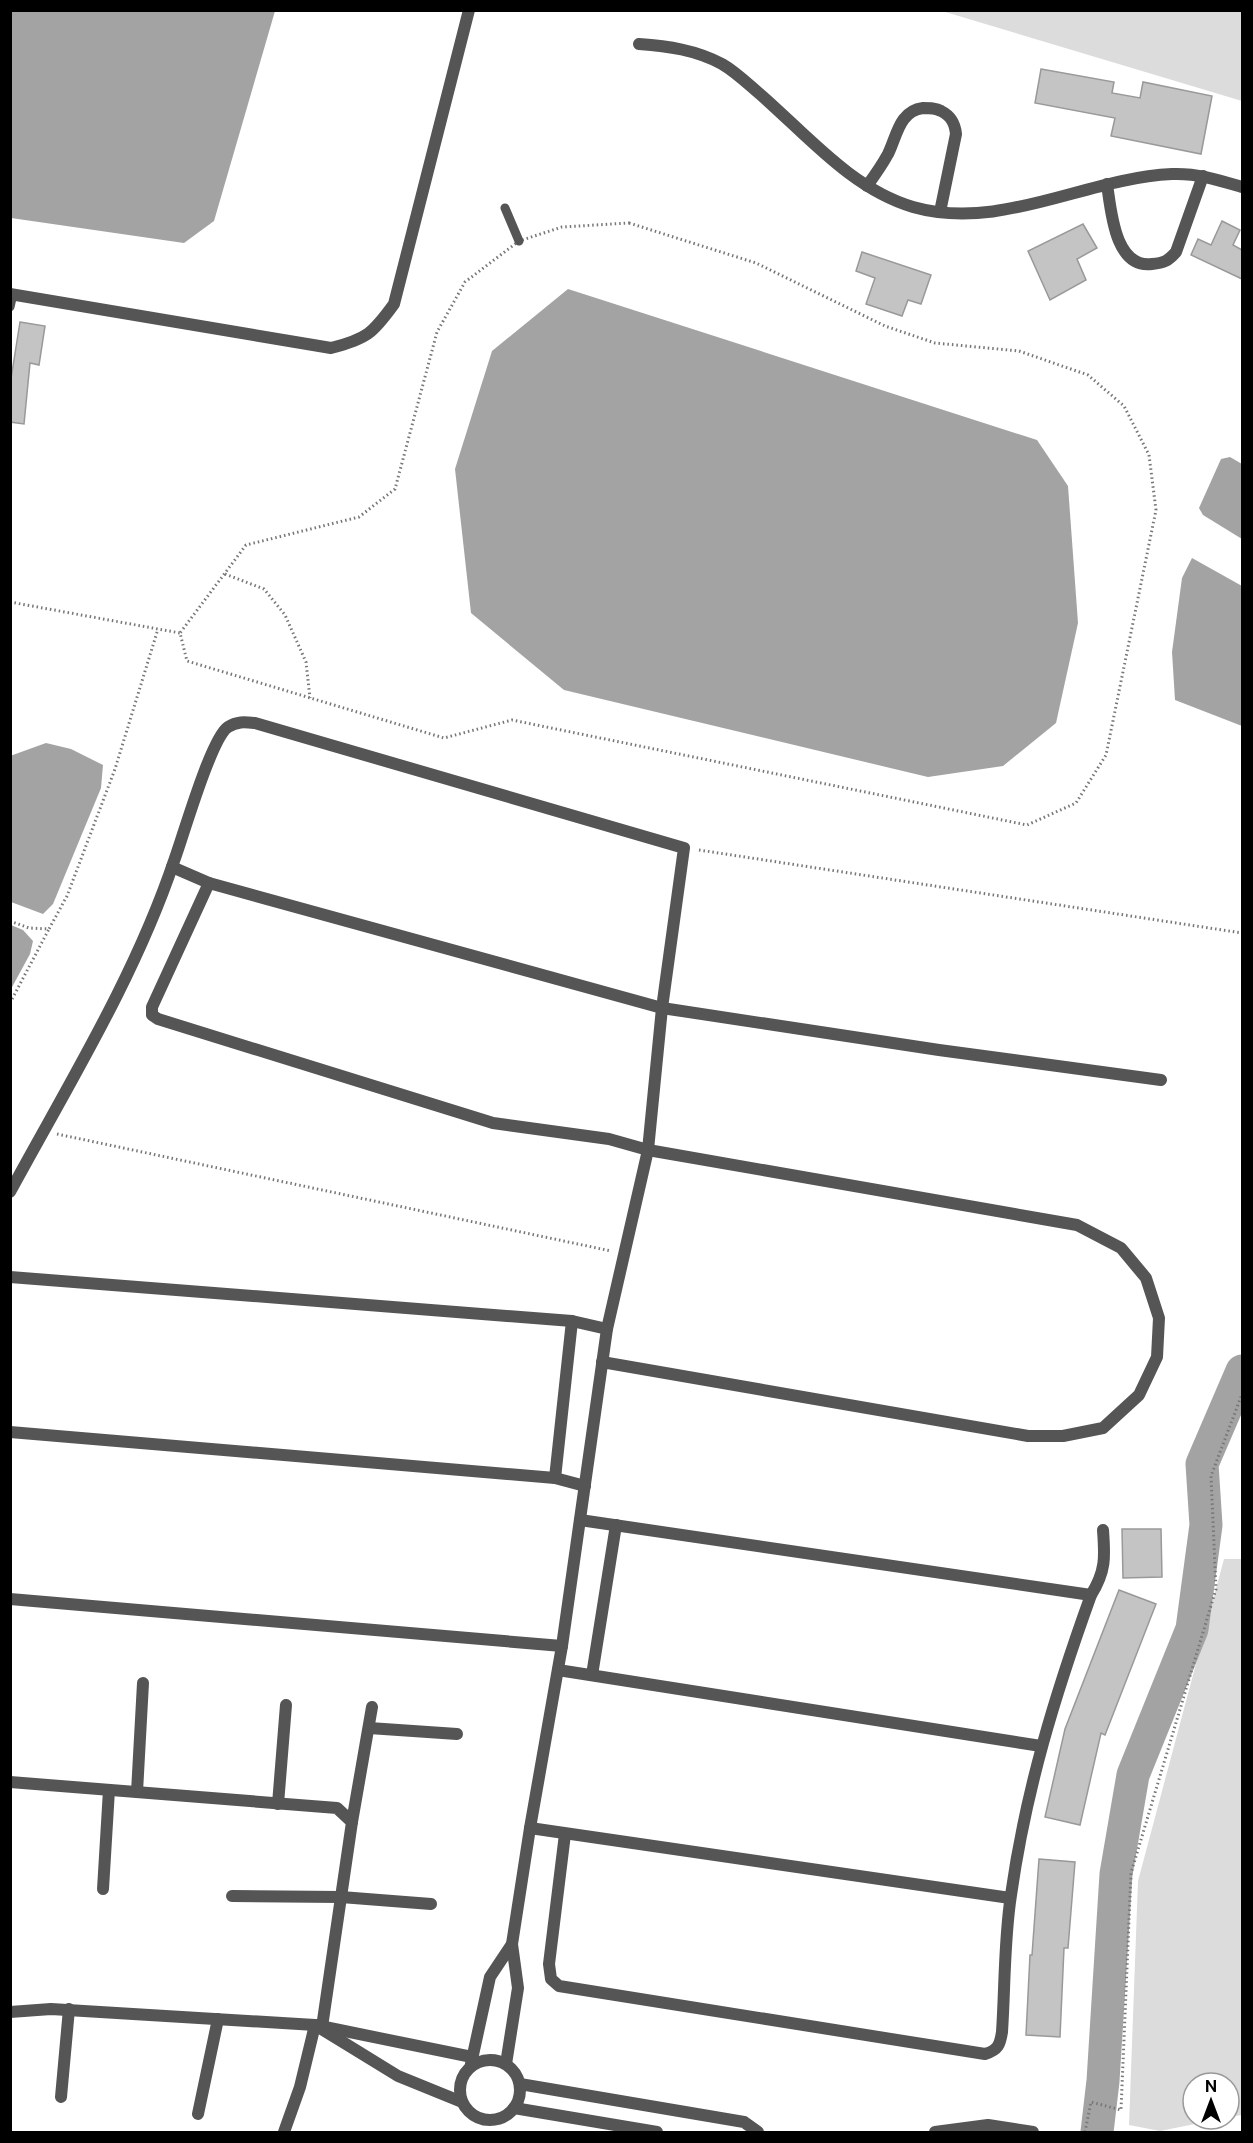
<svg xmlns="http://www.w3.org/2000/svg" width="1253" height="2143" font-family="'Public Sans',sans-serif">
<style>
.green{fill:#dcdcdc}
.water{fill:#a3a3a3}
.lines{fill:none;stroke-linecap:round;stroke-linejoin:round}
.river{stroke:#a3a3a3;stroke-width:33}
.building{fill:#c4c4c4;stroke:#999;stroke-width:1.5}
.path{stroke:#777;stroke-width:3;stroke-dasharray:1.5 3;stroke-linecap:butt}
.lane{stroke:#555;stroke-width:9}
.street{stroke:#555;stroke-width:12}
</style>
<rect width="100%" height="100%" fill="#fff"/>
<g class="green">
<path d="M942,11H1242V101Z"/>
<path d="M1224,1559H1242V2115L1229,2117V2083H1193V2119H1220L1160,2131L1129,2125L1138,1881Z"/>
</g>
<g class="water">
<path d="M11,10L275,11L214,221L184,243L11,218Z"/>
<path d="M568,289L1037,440L1068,486L1078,623L1056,723L1003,766L928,777L564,690L471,613L455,469L492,351Z"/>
<path d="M1230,457L1242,464V539L1203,515L1199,508L1221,459Z"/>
<path d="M1192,558L1242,586V726L1175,700L1172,652L1182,578Z"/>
<path d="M46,743L71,749L103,765L101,788L53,904L43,914L11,902L10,756Z"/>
<path d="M11,925L23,930L33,941L30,954L11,989Z"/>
</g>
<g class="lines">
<path class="river" d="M1097,2132L1103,2081L1116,1874L1133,1775L1192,1629L1206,1525L1202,1464L1242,1371"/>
</g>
<g class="building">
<path d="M1041,69L1114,82L1112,93L1140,98L1143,82L1212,96L1201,154L1111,136L1115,118L1035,103Z"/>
<path d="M1222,221L1240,230L1233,245L1242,250V279L1191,255L1198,239L1211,245Z"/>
<path d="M1083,224L1097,248L1077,259L1086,280L1050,300L1028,251Z"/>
<path d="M862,252L931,275L921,304L908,300L902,316L866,304L875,278L856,271Z"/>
<path d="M20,322L45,326L39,365L30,363L24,424L10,422V385Z"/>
<path d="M1122,1529H1161L1162,1577L1123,1578Z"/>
<path d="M1119,1590L1156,1604L1105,1735L1101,1733L1080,1825L1045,1817L1065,1729Z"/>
<path d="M1039,1859L1075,1862L1068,1948H1064L1060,2037L1026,2035L1030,1955H1032Z"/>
</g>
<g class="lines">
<g class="path">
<path d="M629,223L756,263L885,326L935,343L1019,351L1088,375L1124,406L1149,455L1156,510L1106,755L1076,803L1027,825L512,720L444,738L187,661L180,633L246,545L359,517L395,489L437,332L465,282L519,241L562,227Z"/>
<path d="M225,574L264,589L285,615L306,662L310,698"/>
<path d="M10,602L180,633"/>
<path d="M699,850L1242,933"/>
<path d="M10,921L29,928L49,929L67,896L115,769L158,629"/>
<path d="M10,1003L49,929"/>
<path d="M57,1134L611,1251"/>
<path d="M1085,2132L1091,2102L1121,2110L1131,1873L1216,1589L1211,1476L1242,1394"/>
</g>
<g class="lane">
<path d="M505,208L519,241"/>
<path d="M10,307L13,294"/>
</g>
<g class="street">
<path d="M639,44C668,46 696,50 722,64C736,72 749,85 761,95C808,136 852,189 913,207C1001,232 1085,178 1172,174C1197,173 1219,180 1242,187"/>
<path d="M1107,184C1111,211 1115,269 1152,264C1164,263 1168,261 1176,252L1203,176"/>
<path d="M867,186C875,175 882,165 888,154C897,136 899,111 923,108C930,108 936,108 941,111C951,116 955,123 956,134L940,212"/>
<path d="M10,294L331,348C367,339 373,333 394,304L469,10"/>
<path d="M172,867L209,883L662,1008L939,1050L1161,1080"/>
<path d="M209,883L152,1007V1015L158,1019L493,1123L609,1139L648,1150L1077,1225L1121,1248L1146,1278L1159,1318L1157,1357L1139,1395L1103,1428L1063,1436H1028L602,1362"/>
<path d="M10,1192C68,1085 135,977 174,861C183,837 211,738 228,727C237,721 245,722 255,723L684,848L662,1008L648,1150L607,1329L562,1646L530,1828L512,1944L518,1988L506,2064"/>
<path d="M10,1277L572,1321L607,1329"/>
<path d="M10,1432L555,1478L585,1486"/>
<path d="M555,1478L572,1321"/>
<path d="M580,1520L1091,1595"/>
<path d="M10,1599L562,1646"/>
<path d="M558,1670L1041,1746"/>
<path d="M592,1675L616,1525"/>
<path d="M369,1728L457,1734"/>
<path d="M10,1782L337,1808L352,1822L322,2027"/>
<path d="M137,1792L143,1683"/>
<path d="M278,1804L286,1705"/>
<path d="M352,1822L372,1707"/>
<path d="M530,1828L1010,1898"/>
<path d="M565,1834L549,1964L551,1979L559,1986L985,2054C998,2050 1000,2045 1002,2032C1005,1987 1004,1940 1011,1895C1026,1789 1055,1695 1091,1595C1106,1571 1105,1557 1103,1530"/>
<path d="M103,1889L109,1790"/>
<path d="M232,1896L341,1897L431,1904"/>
<path d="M10,2012L51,2009L315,2025L472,2057"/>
<circle cx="490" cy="2090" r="30"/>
<path d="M471,2064L490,1977L512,1944"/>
<path d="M520,2084L744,2122L758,2132"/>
<path d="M61,2097L69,2009"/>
<path d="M514,2108L657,2132"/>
<path d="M198,2114L218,2019"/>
<path d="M284,2132L300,2087L315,2025L398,2076L462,2102"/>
<path d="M935,2132L988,2125L1033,2132"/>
</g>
</g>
<rect width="1253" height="2143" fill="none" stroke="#000000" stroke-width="24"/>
<g transform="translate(1211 2101)"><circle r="28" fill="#ffffff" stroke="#999999" stroke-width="1.5"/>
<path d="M0-4.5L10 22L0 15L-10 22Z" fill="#000000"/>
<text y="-9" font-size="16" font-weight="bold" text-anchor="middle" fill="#000000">N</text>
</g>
</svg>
